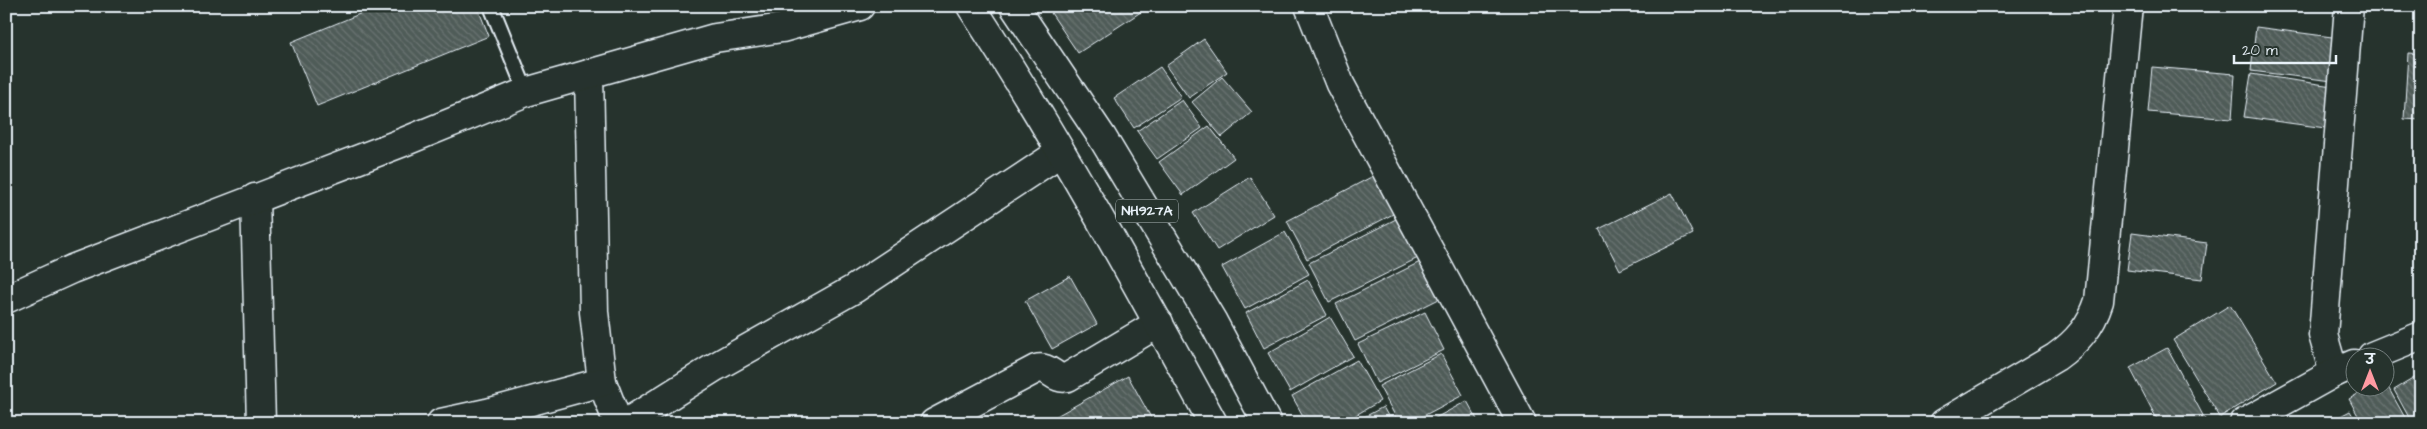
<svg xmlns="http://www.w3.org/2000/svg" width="2427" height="429" font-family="'Architects Daughter','Playpen Sans Deva',sans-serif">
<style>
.building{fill:url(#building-back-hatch);stroke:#e8f1f8}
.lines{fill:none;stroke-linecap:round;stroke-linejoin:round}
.service-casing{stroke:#e8f1f8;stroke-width:18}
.minor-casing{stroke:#e8f1f8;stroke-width:31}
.tertiary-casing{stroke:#e8f1f8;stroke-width:31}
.trunk-casing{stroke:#e8f1f8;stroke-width:31}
.service{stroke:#26332d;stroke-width:14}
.minor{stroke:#26332d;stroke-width:28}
.tertiary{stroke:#26332d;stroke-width:28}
.trunk{stroke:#26332d;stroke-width:28}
.labels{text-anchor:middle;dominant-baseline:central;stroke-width:4;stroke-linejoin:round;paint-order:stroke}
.shield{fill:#26332d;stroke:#aeb8bb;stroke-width:1}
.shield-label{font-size:14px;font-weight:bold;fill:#e8f1f8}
</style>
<defs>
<pattern id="building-back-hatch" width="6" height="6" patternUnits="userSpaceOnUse" patternTransform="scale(1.25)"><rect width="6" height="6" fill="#505c59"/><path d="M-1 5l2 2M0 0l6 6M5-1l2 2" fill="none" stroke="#697472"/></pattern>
</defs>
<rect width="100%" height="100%" fill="#26332d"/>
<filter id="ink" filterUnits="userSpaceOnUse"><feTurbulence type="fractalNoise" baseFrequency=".02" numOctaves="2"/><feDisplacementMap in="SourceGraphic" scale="10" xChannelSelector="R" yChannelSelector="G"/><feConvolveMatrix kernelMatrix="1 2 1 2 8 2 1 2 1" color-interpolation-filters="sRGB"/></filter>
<g filter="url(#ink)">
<g class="building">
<path d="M126,6H148L126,9Z"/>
<path d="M379,6H477L489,36L317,106L291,42Z"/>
<path d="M1061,6H1150L1078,53L1051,13Z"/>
<path d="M2256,27L2347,39L2341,82L2251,71Z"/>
<path d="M1204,39L1227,72L1189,98L1166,66Z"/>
<path d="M2408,53L2421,54V120L2404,119Z"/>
<path d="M1160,67L1181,97L1134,128L1114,98Z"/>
<path d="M2152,67L2235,74L2232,119L2148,112Z"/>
<path d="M2251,74L2339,87L2333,129L2244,117Z"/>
<path d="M1222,77L1252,112L1222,137L1192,102Z"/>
<path d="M1182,100L1202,128L1157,159L1137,131Z"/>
<path d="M1209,126L1234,158L1183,195L1159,162Z"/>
<path d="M1377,174L1397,212L1307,259L1287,221Z"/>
<path d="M1250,177L1274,215L1217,250L1193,213Z"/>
<path d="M1672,193L1693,234L1620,270L1599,229Z"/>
<path d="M1400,217L1420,257L1329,302L1309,263Z"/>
<path d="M1285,232L1309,274L1245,309L1222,267Z"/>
<path d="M2132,233L2207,243L2202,279L2127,270Z"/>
<path d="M1420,262L1439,299L1355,341L1336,304Z"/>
<path d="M1070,276L1097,324L1052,349L1025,301Z"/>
<path d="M1308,280L1327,315L1264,348L1246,313Z"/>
<path d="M2230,305L2277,382L2220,417L2173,340Z"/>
<path d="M1425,312L1444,350L1377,383L1358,344Z"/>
<path d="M1330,317L1353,356L1290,392L1268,353Z"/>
<path d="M2167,348L2207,423H2159L2130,368Z"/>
<path d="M1441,354L1463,395L1410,423H1399L1379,386Z"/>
<path d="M1357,360L1380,401L1342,423H1307L1292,396Z"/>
<path d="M2421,374V423H2412L2394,390Z"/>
<path d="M1128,376L1154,423H1044Z"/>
<path d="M2384,380L2408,423H2362L2349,399L2372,386H2384Z"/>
<path d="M1467,401L1479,423H1426Z"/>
<path d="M1383,407L1392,423H1353Z"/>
<path d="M2350,411L2357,423H2327Z"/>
<path d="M1033,414L1038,423H1019Z"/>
</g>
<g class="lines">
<g class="service-casing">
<path id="service" d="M491,6L526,92"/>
</g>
<g class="minor-casing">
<g id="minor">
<path d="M1309,6L1340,84L1522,423"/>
<path d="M589,74L594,312L602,382L618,423"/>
<path d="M255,198L261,423"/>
<path d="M6,299L72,269L401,143L526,92L715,38L782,28L860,6"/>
<path d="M2334,373L2323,335L2349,6"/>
<path d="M441,423L487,413L602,382"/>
<path d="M626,423L715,367L854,289L1061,152"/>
<path d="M934,423L1036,369C1051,365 1053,381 1068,377L1159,323"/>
<path d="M1944,423L2056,357C2077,342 2091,326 2099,301L2128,6"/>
</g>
</g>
<g class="tertiary-casing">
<g id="tertiary">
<path d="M2372,356L2421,336"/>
<path d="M2244,423L2334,373L2354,364"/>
</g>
</g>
<g class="trunk-casing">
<g id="trunk">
<path d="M971,6C1059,141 1136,282 1213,423"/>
<path d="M1014,6L1102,137L1213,322L1267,423"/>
</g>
</g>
<use href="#service" class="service"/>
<use href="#minor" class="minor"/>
<use href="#tertiary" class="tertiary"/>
<use href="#trunk" class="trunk"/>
</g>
</g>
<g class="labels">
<rect class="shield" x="1116" y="199.5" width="62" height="23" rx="4"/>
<g class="shield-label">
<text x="1147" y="211">NH927A</text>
</g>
</g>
<rect width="2427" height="429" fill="none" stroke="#26332d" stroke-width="25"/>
<rect x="12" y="12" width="2402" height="404" fill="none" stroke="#e8f1f8" stroke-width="2" filter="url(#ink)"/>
<g transform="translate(2370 372)"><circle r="24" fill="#26332d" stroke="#747f7e"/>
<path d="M0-4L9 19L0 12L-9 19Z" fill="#ff9aa2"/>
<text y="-8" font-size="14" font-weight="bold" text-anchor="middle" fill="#e8f1f8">उ</text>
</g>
<path d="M2234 55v8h102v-8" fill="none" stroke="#e8f1f8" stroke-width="2.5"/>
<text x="2242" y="55" font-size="15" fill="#e8f1f8" stroke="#26332d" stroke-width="4" paint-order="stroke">20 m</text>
</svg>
